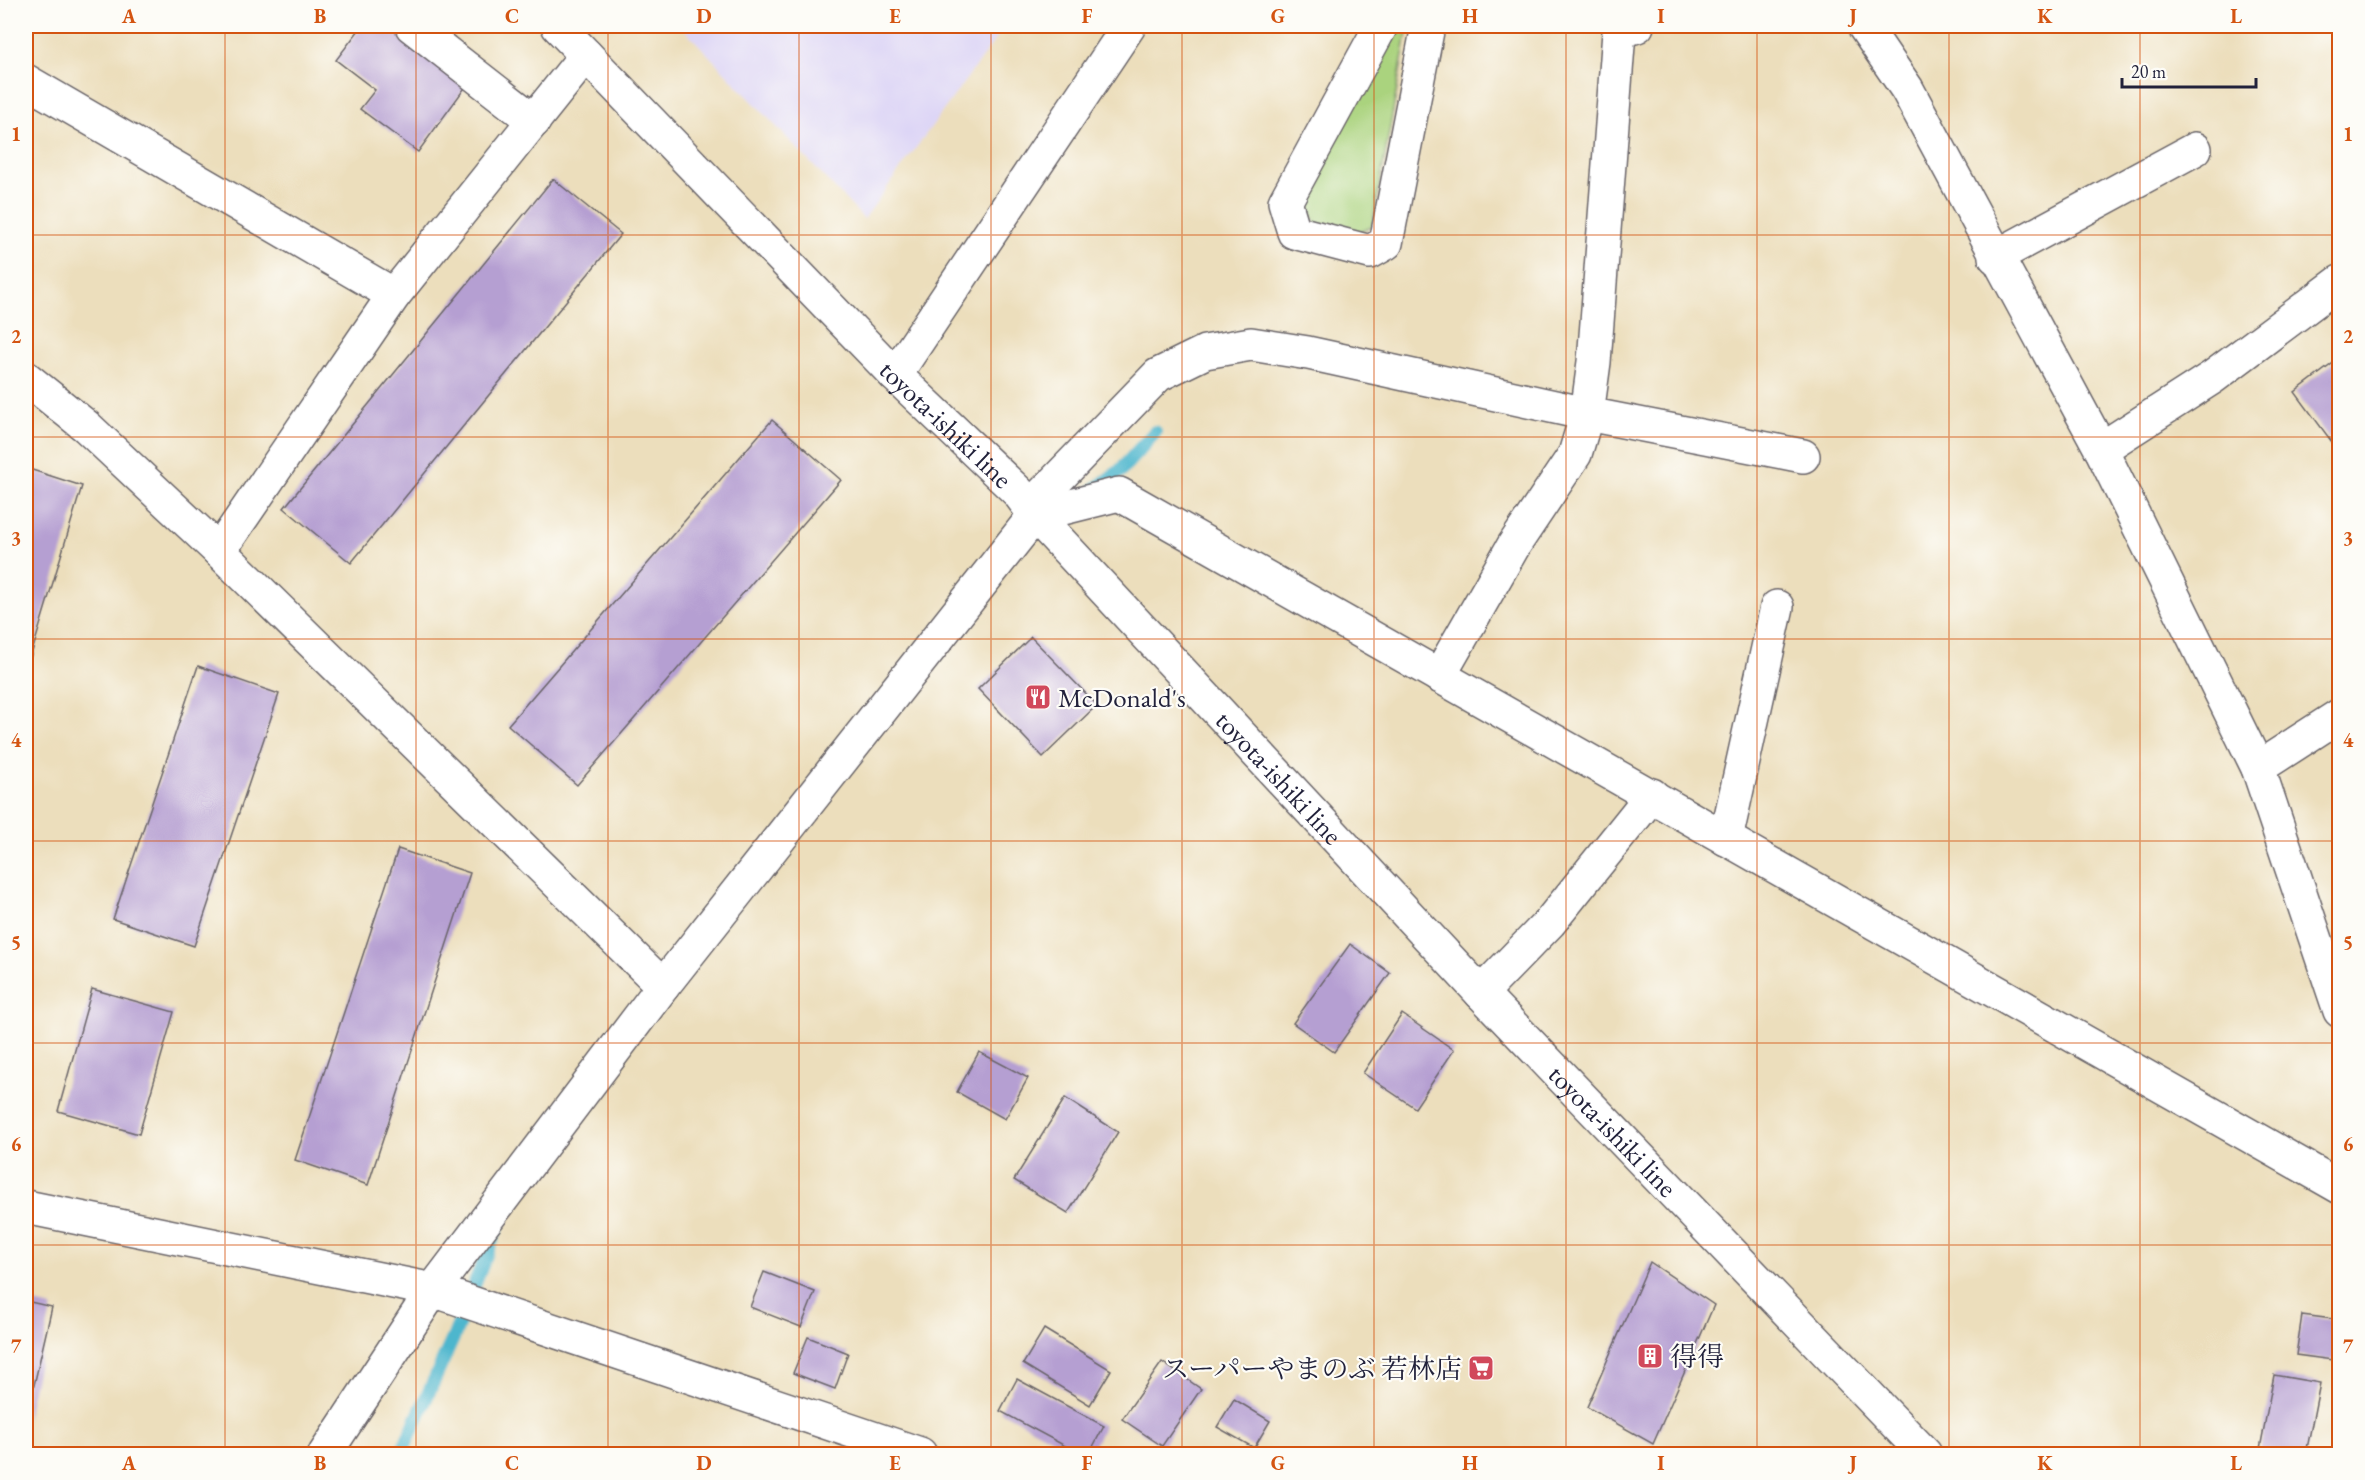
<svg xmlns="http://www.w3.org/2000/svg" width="2365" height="1480" font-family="'EB Garamond','Noto Serif JP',serif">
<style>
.built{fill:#ddd5f6}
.green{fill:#aad37e;stroke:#667a5c;stroke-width:1.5}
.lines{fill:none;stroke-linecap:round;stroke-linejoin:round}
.stream{stroke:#4eb6cd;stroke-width:14}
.building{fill:#b59fd2}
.minor-casing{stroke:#696468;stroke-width:36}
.major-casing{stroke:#696468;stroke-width:36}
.minor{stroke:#fff;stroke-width:33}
.major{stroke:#fff;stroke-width:33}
.grid{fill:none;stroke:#d45411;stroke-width:1.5;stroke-opacity:0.55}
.labels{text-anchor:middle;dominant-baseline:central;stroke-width:4.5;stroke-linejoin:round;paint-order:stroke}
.street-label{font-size:27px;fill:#22223b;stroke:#fdfcf7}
.poi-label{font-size:27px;fill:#22223b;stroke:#fdfcf7;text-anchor:start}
.neatline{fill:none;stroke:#d45411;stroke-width:2}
.grid-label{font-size:20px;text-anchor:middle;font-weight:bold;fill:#d45411}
</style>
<rect width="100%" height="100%" fill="#fdfcf7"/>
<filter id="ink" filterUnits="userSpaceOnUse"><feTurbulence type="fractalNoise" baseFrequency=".0167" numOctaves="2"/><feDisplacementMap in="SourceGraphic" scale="12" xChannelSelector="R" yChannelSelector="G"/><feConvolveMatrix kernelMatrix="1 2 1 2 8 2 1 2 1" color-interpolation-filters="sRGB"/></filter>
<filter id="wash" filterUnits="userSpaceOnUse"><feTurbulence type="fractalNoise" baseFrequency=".008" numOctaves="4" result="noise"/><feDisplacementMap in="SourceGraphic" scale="24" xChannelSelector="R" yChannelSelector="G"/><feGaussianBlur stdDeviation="1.35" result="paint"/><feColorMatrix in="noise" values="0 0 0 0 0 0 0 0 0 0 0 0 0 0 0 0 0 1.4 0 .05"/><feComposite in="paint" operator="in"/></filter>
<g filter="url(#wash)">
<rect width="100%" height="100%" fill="#ecdebc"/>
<path class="built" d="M681,26H1005L864,219Z"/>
<path class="green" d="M1397,27L1407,33L1372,227L1348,237L1316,226L1305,194Z"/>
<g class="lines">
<g class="stream">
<path d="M1094,490L1120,471L1155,432"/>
<path d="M401,1454L454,1336L499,1222"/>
</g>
</g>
<g id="blocks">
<g class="building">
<path d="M362,26H396L467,85L418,152L360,109L375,90L336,60Z"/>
<path d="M553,179L621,234L351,563L284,508Z"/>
<path d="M2340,358V453L2295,392Z"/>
<path d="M772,420L841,480L577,785L508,725Z"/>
<path d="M26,468L82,486L26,672Z"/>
<path d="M1031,637L1097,705L1043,757L978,689Z"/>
<path d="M198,666L279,694L194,946L113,919Z"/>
<path d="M398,849L470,873L368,1185L295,1160Z"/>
<path d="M1350,944L1390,973L1334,1052L1293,1023Z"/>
<path d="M92,989L174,1012L139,1134L58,1111Z"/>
<path d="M1402,1014L1454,1050L1415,1108L1363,1073Z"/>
<path d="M979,1052L1028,1078L1005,1119L957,1092Z"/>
<path d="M1065,1098L1118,1132L1068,1213L1014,1180Z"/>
<path d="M1650,1262L1714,1305L1653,1444L1587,1407Z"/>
<path d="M764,1272L815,1292L801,1327L750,1307Z"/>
<path d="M26,1301L52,1307L26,1420Z"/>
<path d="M2302,1315L2340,1320V1361L2296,1355Z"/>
<path d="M1044,1329L1111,1370L1090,1405L1023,1364Z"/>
<path d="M808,1337L848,1353L835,1389L793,1373Z"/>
<path d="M1162,1362L1201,1389L1162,1446L1122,1419Z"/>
<path d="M2274,1375L2320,1383L2306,1454H2259Z"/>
<path d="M1017,1379L1104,1426L1089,1454H1080L1000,1411Z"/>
<path d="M1234,1399L1270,1421L1254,1448L1217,1427Z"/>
</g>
</g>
</g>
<g filter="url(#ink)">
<use href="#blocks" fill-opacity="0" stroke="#696468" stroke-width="1.5"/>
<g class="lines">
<g class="minor-casing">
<g id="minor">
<path d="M412,26L534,121"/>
<path d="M1381,26L1285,202L1294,232L1370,252L1386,243L1428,26"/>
<path d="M1864,26L1907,89L2101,449L2258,768L2340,1011"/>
<path d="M26,81L394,295"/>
<path d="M1995,257L2195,149"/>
<path d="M895,375L1129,26"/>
<path d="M26,378L87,427L219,551L663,986"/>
<path d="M2101,449L2213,377L2340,282"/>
<path d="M1030,507L1158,375L1205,352L1251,344L1308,353L1587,414L1803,456"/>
<path d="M219,551L394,295L586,55"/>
<path d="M1439,676L1514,545L1575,454L1587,414L1594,362L1619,32L1637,26"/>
<path d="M2258,768L2340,715"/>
<path d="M1726,839L1777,607"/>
<path d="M1481,993L1550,922L1652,795"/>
<path d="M26,1207L433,1290L920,1454"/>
<path d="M325,1454L433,1290L663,986L1035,515L1119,494L2340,1187"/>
</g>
</g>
<g class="major-casing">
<g id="major">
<path id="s1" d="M558,26L895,375L1018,492L1035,515L1481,993L1925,1454"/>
</g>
</g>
<use href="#minor" class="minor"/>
<use href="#major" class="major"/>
</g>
</g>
<path class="grid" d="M225,26V1454M416,26V1454M608,26V1454M799,26V1454M991,26V1454M1182,26V1454M1374,26V1454M1566,26V1454M1757,26V1454M1949,26V1454M2140,26V1454M26,235H2340M26,437H2340M26,639H2340M26,841H2340M26,1043H2340M26,1245H2340"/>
<defs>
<g id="restaurant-square" transform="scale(1.35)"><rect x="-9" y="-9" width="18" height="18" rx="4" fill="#d1495b" stroke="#fdfcf7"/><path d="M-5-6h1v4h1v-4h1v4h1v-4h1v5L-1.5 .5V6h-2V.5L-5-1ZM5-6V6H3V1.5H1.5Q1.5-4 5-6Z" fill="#fff"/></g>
<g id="building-square" transform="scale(1.35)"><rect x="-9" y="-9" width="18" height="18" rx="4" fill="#d1495b" stroke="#fdfcf7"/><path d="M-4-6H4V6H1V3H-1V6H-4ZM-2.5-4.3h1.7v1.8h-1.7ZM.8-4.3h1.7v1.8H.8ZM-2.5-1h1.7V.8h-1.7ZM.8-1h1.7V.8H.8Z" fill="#fff"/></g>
<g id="supermarket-square" transform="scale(1.35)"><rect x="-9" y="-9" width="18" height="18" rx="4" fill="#d1495b" stroke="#fdfcf7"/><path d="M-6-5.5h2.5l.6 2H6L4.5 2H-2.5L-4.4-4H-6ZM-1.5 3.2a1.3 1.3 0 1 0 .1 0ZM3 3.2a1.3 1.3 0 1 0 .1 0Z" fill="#fff"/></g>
</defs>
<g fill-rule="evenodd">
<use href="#restaurant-square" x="1038" y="697"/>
<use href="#building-square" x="1650" y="1356"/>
<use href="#supermarket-square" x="1481" y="1368"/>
</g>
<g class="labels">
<g class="street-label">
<text stroke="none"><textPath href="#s1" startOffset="556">toyota-ishiki line</textPath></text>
<text stroke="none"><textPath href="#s1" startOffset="1042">toyota-ishiki line</textPath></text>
<text stroke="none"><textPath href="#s1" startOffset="1528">toyota-ishiki line</textPath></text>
</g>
<g class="poi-label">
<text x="1058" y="697">McDonald's</text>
<text x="1670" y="1356">得得</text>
<text x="1462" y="1368" text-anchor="end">スーパーやまのぶ 若林店</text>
</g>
</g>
<rect width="2365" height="1480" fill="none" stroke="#fdfcf7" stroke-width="66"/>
<path d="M2122 78v9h134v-9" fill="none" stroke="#22223b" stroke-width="3"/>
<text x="2131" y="78" font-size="18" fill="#22223b" stroke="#fdfcf7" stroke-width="4.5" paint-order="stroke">20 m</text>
<rect x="33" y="33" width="2299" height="1414" class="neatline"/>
<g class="grid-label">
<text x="129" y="23">A</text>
<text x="320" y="23">B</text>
<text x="512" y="23">C</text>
<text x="704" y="23">D</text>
<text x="895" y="23">E</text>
<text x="1087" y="23">F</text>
<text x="1278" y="23">G</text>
<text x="1470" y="23">H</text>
<text x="1661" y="23">I</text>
<text x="1853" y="23">J</text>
<text x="2045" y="23">K</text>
<text x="2236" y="23">L</text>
<text x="16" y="141">1</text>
<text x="2348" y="141">1</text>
<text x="16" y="343">2</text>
<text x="2348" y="343">2</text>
<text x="16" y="545">3</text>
<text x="2348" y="545">3</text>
<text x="16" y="747">4</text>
<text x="2348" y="747">4</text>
<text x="16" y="949">5</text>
<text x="2348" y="949">5</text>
<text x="16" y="1151">6</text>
<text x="2348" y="1151">6</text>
<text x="16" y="1353">7</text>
<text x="2348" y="1353">7</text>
<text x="129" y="1470">A</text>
<text x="320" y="1470">B</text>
<text x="512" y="1470">C</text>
<text x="704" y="1470">D</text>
<text x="895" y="1470">E</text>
<text x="1087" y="1470">F</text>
<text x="1278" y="1470">G</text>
<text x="1470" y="1470">H</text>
<text x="1661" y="1470">I</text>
<text x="1853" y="1470">J</text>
<text x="2045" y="1470">K</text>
<text x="2236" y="1470">L</text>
</g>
</svg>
